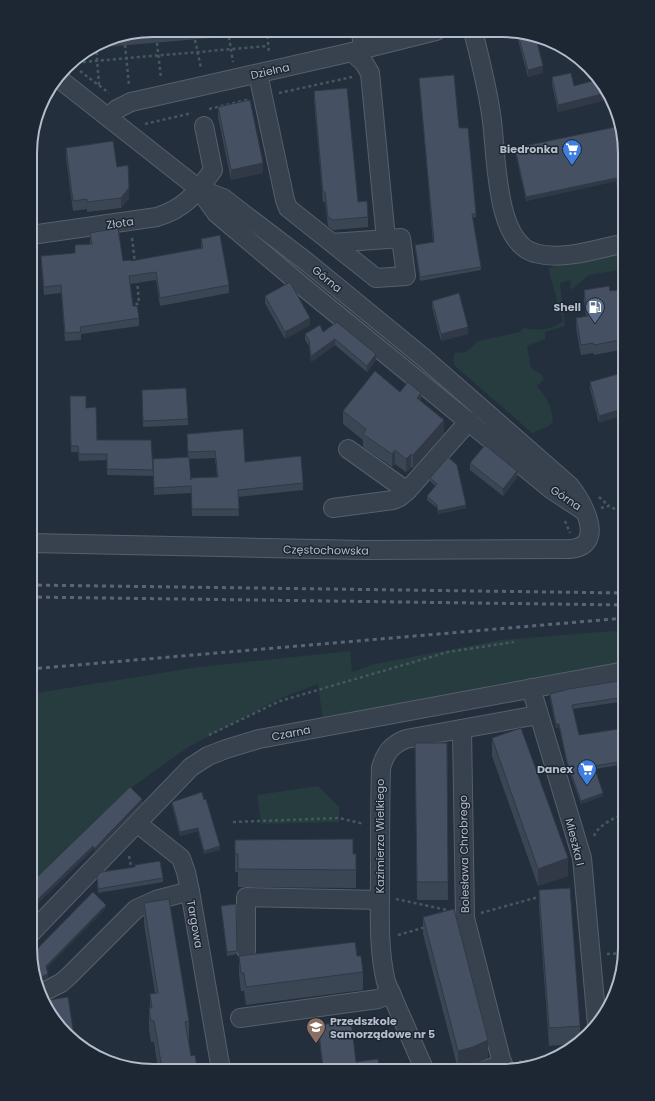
<svg xmlns="http://www.w3.org/2000/svg" width="655" height="1101" font-family="Poppins,sans-serif">
<style>
.green{fill:#263c3f}
.lines{fill:none;stroke-linecap:round;stroke-linejoin:round}
.minor-casing{stroke:#565f6c;stroke-width:20}
.path{stroke:#44595c;stroke-width:2.5;stroke-dasharray:3 3;stroke-linecap:butt}
.minor{stroke:#38414e;stroke-width:18}
.rail{stroke:#5a6575;stroke-width:3;stroke-dasharray:4 4;stroke-linecap:butt}
.wall{fill:#3b4654;fill-rule:evenodd}
.shaded-wall{fill:#303945}
.building{fill:#455162;stroke:#303945}
.labels{text-anchor:middle;dominant-baseline:central;stroke-width:3;stroke-linejoin:round;paint-order:stroke}
.street-label{font-size:11px;fill:#b4bcc9;stroke:#1d2633}
.poi-label{font-size:11px;font-weight:bold;fill:#b4bcc9;stroke:#1d2633;text-anchor:end}
.rim{fill:none;stroke:#b4bcc9;stroke-width:2}
</style>
<rect width="100%" height="100%" fill="#242f3e"/>
<g class="green">
<path d="M217,202L290,256L555,479L398,357Z"/>
<path d="M625,252V269L589,275L571,290L570,280L560,283L565,326L545,332V339L527,346L531,368L541,374L544,379L537,386C546,397 552,406 553,421L549,426L532,433L454,365V353L466,352L478,341L520,332L524,328C538,331 552,330 563,321L548,268Z"/>
<path d="M625,630V664L323,720L318,684L281,698L190,746L128,790L30,884V694L199,667L350,651L352,672L375,664L501,640Z"/>
<path d="M318,786L339,807V822L261,824L257,795Z"/>
</g>
<g class="lines">
<g class="minor-casing">
<g id="minor">
<path d="M361,31L363,50"/>
<path d="M473,31C480,59 487,86 491,114C497,147 493,242 535,253C563,261 597,249 625,243"/>
<path d="M352,52L364,63L370,73L386,239"/>
<path d="M258,74L285,200L288,208L332,243L401,238L406,276L376,278L332,243"/>
<path d="M108,117L117,109L131,102L352,52L436,31"/>
<path d="M199,189L216,213L301,285L552,490L584,511"/>
<path d="M31,235L157,217C186,208 196,193 213,170L204,126"/>
<path d="M348,449L407,491L469,421"/>
<path d="M333,508L393,500L400,497L407,491"/>
<path d="M31,543L365,550L570,549C607,546 583,502 570,486L424,358L308,263L223,198L199,189L58,78"/>
<path d="M531,688L582,858L597,1024"/>
<path d="M462,729L465,918L504,1071"/>
<path d="M138,824L181,858L186,872L190,891"/>
<path d="M30,934L191,767L208,756L226,749L259,739L625,671"/>
<path d="M246,950V897L380,900"/>
<path d="M39,994L61,983L69,976L136,909L156,900L190,891L221,1070"/>
<path d="M240,1018L378,999L391,993"/>
<path d="M425,1071L386,982C378,948 380,913 380,878C380,842 380,805 381,768C385,753 391,745 406,739L538,715"/>
<path d="M481,1071L503,1064"/>
</g>
</g>
<g class="path">
<path d="M267,30L269,54"/>
<path d="M229,37L233,62"/>
<path d="M195,40L201,68"/>
<path d="M157,43L161,78"/>
<path d="M125,45L129,85"/>
<path d="M96,46L99,85"/>
<path d="M71,63L268,46"/>
<path d="M80,71L109,93"/>
<path d="M279,93L352,77"/>
<path d="M209,109L247,100"/>
<path d="M145,124L192,113"/>
<path d="M132,238L135,263"/>
<path d="M130,307L139,303L137,279"/>
<path d="M599,497L609,506"/>
<path d="M601,508L609,506L625,514"/>
<path d="M565,521L570,533"/>
<path d="M209,735L280,701L448,652L514,642"/>
<path d="M233,822L339,818L364,824"/>
<path d="M594,836C598,825 615,818 625,813"/>
<path d="M129,856L132,871"/>
<path d="M396,899L447,910"/>
<path d="M481,913L542,896"/>
<path d="M398,935L426,927"/>
<path d="M607,954L625,953"/>
<path d="M519,1062L555,1057"/>
</g>
<use href="#minor" class="minor"/>
<g class="rail">
<path d="M30,585L625,593"/>
<path d="M30,597L625,605"/>
<path d="M30,669L625,618"/>
</g>
</g>
<g class="wall">
<path d="M153,30H246V35L105,47L104,41L106,39Z"/>
<path d="M517,31H518L543,73L528,77L517,36Z"/>
<path d="M552,77L610,98V99L558,112L552,84Z"/>
<path d="M419,78L459,128L476,214V217L472,218L481,267V270L420,281L415,248V245L433,242Z"/>
<path d="M314,91L358,202L368,217V227L333,230L328,226L325,202H323L314,101Z"/>
<path d="M218,107L263,173L231,180L218,117Z"/>
<path d="M620,126L617,188L616,181L526,201L515,151V148Z"/>
<path d="M66,148L117,167L129,198L121,208L87,212V209L73,211L66,158Z"/>
<path d="M90,233L123,261H131L201,248V239L229,285V293L160,306L156,280L130,284L133,306L139,318V326L81,334V340L65,341L61,293L44,295L41,264V256L75,253V245L90,244Z"/>
<path d="M625,289V349L594,355L593,353L581,355L576,328V318L586,316L584,300V290L610,291Z"/>
<path d="M265,296L310,325L285,339L265,303Z"/>
<path d="M432,301L468,334L441,341L432,307Z"/>
<path d="M323,332L376,360L367,372L335,345L311,362L309,346L305,340V334Z"/>
<path d="M590,382L625,397L599,423L590,389Z"/>
<path d="M142,390L188,419V425L143,427Z"/>
<path d="M400,392L421,401L444,433L413,468L411,467L406,472L395,464L392,467L363,447V440L343,424V411Z"/>
<path d="M70,396L86,408L97,440L153,470V476L107,475V460L79,461L78,452H71Z"/>
<path d="M187,441L303,483V490L238,497L239,516H192L191,493L154,495L153,459L188,457ZM215,458L217,477L190,478L189,459Z"/>
<path d="M470,463L517,478L503,496L470,470Z"/>
<path d="M430,478L466,508L438,514L437,508L427,500V496L435,486L430,481Z"/>
<path d="M625,680V701L573,709L579,735L625,728V764L595,769L603,796L581,804L567,765L559,727L556,728L550,698V694Z"/>
<path d="M492,738L568,876L538,886L492,756Z"/>
<path d="M415,743H447L448,900H417Z"/>
<path d="M172,802L220,850L204,854L198,831L180,836L172,805Z"/>
<path d="M235,840L356,854V888L238,887V872H235Z"/>
<path d="M135,865L163,878V882L98,893L97,876L135,867Z"/>
<path d="M539,890L580,1026V1037L572,1044L549,1046L539,908Z"/>
<path d="M144,903L189,1021V1042H188L191,1056L195,1055L197,1070H158V1069L154,1042H151L149,1029V1008H150V994L155,993L144,924Z"/>
<path d="M236,904L237,954L227,956L221,906Z"/>
<path d="M423,917L488,1058L473,1065L458,1069L423,934Z"/>
<path d="M239,956H357L363,972V990L246,1005L244,991H241L239,974Z"/>
<path d="M318,1025L356,1062L379,1071L323,1070L318,1032Z"/>
</g>
<g class="shaded-wall">
<path d="M543,66V73L528,77V70Z"/>
<path d="M606,93L610,98V99L558,112V105Z"/>
<path d="M263,163V173L231,180V170Z"/>
<path d="M616,178V181L526,201V197Z"/>
<path d="M625,183V187L617,188V185Z"/>
<path d="M129,188V198L121,208V198Z"/>
<path d="M310,318V325L285,339V332Z"/>
<path d="M468,327V334L441,341V334Z"/>
<path d="M335,339V345L311,362V356Z"/>
<path d="M376,354V360L367,372V366Z"/>
<path d="M421,393V406L417,398Z"/>
<path d="M625,408V415L599,423V416Z"/>
<path d="M444,420V433L413,468V455Z"/>
<path d="M395,450V464L392,467V454Z"/>
<path d="M411,454V467L406,472V459Z"/>
<path d="M517,471V478L503,496V489Z"/>
<path d="M466,505V508L438,514V511Z"/>
<path d="M556,724H559V727L556,728Z"/>
<path d="M603,793V796L581,804V801Z"/>
<path d="M142,799V803L94,853V849Z"/>
<path d="M198,828V831L180,836V832Z"/>
<path d="M93,846V850L30,911V907Z"/>
<path d="M220,846V850L204,854V851Z"/>
<path d="M568,858V876L538,886V869Z"/>
<path d="M106,905V908L46,969V966Z"/>
<path d="M48,974V978L37,982L36,979Z"/>
<path d="M488,1040V1058L473,1065L458,1069V1051Z"/>
</g>
<g class="building">
<path d="M153,30H186L127,35Z"/>
<path d="M517,31L536,38L543,66L528,70Z"/>
<path d="M571,73L574,86L596,80L606,93L558,105L552,77Z"/>
<path d="M454,75L459,128H468L476,214H472L481,267L420,277L415,245L434,242L419,78Z"/>
<path d="M347,88L358,202L367,201L368,217L333,220L328,217L325,192H323L314,91Z"/>
<path d="M250,100L263,163L231,170L218,107Z"/>
<path d="M620,126L625,153V183L617,185L616,178L526,197L515,148Z"/>
<path d="M113,141L117,167L128,165L129,188L121,198L87,202V199L73,201L66,148Z"/>
<path d="M118,228L123,261L130,260L131,261L203,248L201,239L220,235L229,285L160,298L156,272L129,276L133,306H137L139,318L80,327L81,332L65,333L61,285L44,287L41,256L75,253V245L92,244L90,233Z"/>
<path d="M290,282L310,318L285,332L265,296Z"/>
<path d="M609,286L610,291L625,289V339L594,345L593,343L581,345L576,318L588,316L584,290Z"/>
<path d="M459,293L468,327L441,334L432,301Z"/>
<path d="M337,322L376,354L367,366L335,339L311,356L309,340L305,334L320,325L323,332Z"/>
<path d="M375,371L400,392L408,382L421,393L417,398L444,420L413,455L411,454L406,459L395,450L392,454L363,434L366,429L343,411Z"/>
<path d="M618,374L625,397V408L599,416L590,382Z"/>
<path d="M186,388L188,419L143,421L142,390Z"/>
<path d="M70,396H86V408L96,407L97,440H151L153,470L107,469V454H79L78,446H71Z"/>
<path d="M31,416L32,431H31Z"/>
<path d="M243,429L245,462L301,456L303,483L238,490L239,509H192L191,486L154,488L153,459L189,457L191,480L190,478L218,477L215,451L188,452L187,434Z"/>
<path d="M485,445L517,471L503,489L470,463Z"/>
<path d="M448,457L457,465L466,505L438,511L437,505L427,496L437,484L430,478Z"/>
<path d="M625,680V697L572,705L579,735L625,728V761L594,766L603,793L581,801L567,762L559,724H556L550,694L569,689Z"/>
<path d="M521,728L568,858L538,869L492,738Z"/>
<path d="M415,743H447L448,882H417Z"/>
<path d="M130,787L142,799L94,849L93,846L30,907V884Z"/>
<path d="M202,792L204,800L206,799L220,846L204,851L198,828L180,832L172,802Z"/>
<path d="M353,839V854H356V870L238,869V854H235V840Z"/>
<path d="M160,861L163,878L98,889L97,876L101,872L135,867V865Z"/>
<path d="M570,888L580,1026L549,1028L539,890Z"/>
<path d="M93,892L106,905L46,966L48,974L36,979L31,955Z"/>
<path d="M169,899L189,1021L185,1022L191,1056L195,1055L197,1069L193,1070H158V1069L162,1068L154,1021H151L149,1008H152L150,994L158,993L144,903Z"/>
<path d="M236,904L237,951L227,952L221,906Z"/>
<path d="M454,909L488,1040L473,1047L458,1051L423,917Z"/>
<path d="M355,942L357,956H361L363,972L246,987L244,973H241L239,956Z"/>
<path d="M68,997L75,1042L44,1001Z"/>
<path d="M351,1021L356,1062L378,1059L379,1071H340L339,1066L323,1067L318,1025Z"/>
</g>
<defs>
<g id="supermarket-pin" transform="scale(1)"><path d="M0 17L-7.5 6A9.5 9.5 0 1 1 7.5 6Z" fill="#3f7fe0" stroke="#1d2633"/><path d="M-6-5.5h2.5l.6 2H6L4.5 2H-2.5L-4.4-4H-6ZM-1.5 3.2a1.3 1.3 0 1 0 .1 0ZM3 3.2a1.3 1.3 0 1 0 .1 0Z" fill="#fff"/></g>
<g id="fuel-pin" transform="scale(1)"><path d="M0 17L-7.5 6A9.5 9.5 0 1 1 7.5 6Z" fill="#5c6f8a" stroke="#1d2633"/><path d="M-5.5-6h7V0h2V4h1.3V-2.5L3-4.5l.8-.8L6-3V5H2.5V1h-1V6h-7ZM-4.2-4.7v3.2H.2V-4.7Z" fill="#fff"/></g>
<g id="school-pin" transform="scale(1)"><path d="M0 17L-7.5 6A9.5 9.5 0 1 1 7.5 6Z" fill="#8d6e63" stroke="#1d2633"/><path d="M0-5L7-2L0 1L-7-2ZM-4 1L0 2.5L4 1V4Q0 6-4 4Z" fill="#fff"/></g>
</defs>
<g fill-rule="evenodd">
<use href="#supermarket-pin" x="572" y="149"/>
<use href="#fuel-pin" x="595" y="307"/>
<use href="#supermarket-pin" x="587" y="769"/>
<use href="#school-pin" x="316" y="1027"/>
</g>
<g class="labels">
<g class="street-label">
<text transform="translate(270 71) rotate(-13)">Dzielna</text>
<text transform="translate(120 223) rotate(-8)">Złota</text>
<text transform="translate(327 279) rotate(39)">Górna</text>
<text transform="translate(566 498) rotate(34)">Górna</text>
<text transform="translate(326 550) rotate(1)">Częstochowska</text>
<text transform="translate(291 733) rotate(-11)">Czarna</text>
<text transform="translate(380 836) rotate(-90)">Kazimierza Wielkiego</text>
<text transform="translate(575 842) rotate(76)">Mieszka I</text>
<text transform="translate(464 854) rotate(-91)">Bolesława Chrobrego</text>
<text transform="translate(195 924) rotate(80)">Targowa</text>
</g>
<g class="poi-label">
<text x="558" y="149">Biedronka</text>
<text x="581" y="307">Shell</text>
<text x="573" y="769">Danex</text>
<text x="330" y="1021" text-anchor="start">Przedszkole<tspan x="330" dy="13">Samorządowe nr 5</tspan></text>
</g>
</g>
<path d="M0 0H655V1101H0ZM153 37H502A116 116 0 0 1 618 153V948A116 116 0 0 1 502 1064H153A116 116 0 0 1 37 948V153A116 116 0 0 1 153 37Z" fill="#1d2633" fill-rule="evenodd"/>
<path class="rim" d="M153 37H502A116 116 0 0 1 618 153V948A116 116 0 0 1 502 1064H153A116 116 0 0 1 37 948V153A116 116 0 0 1 153 37Z"/>
</svg>
